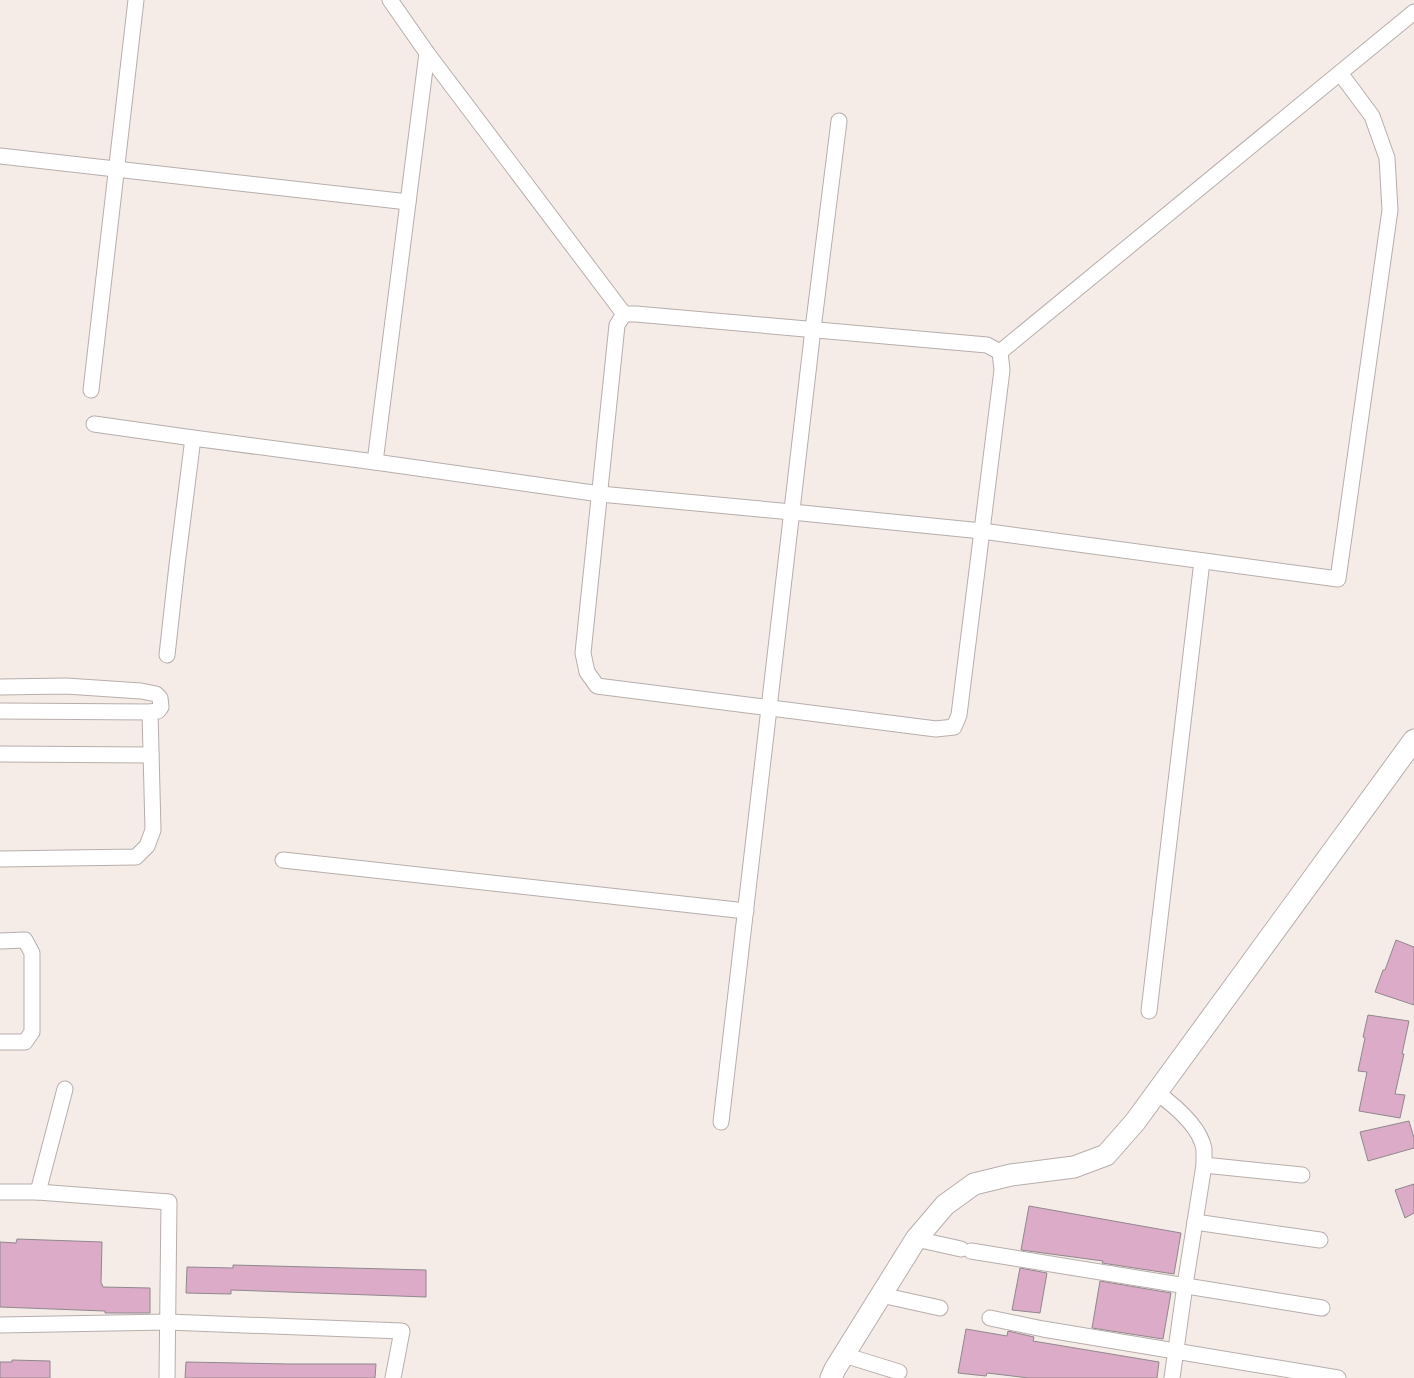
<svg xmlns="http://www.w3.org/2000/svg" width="1414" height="1378" font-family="'Roboto Serif',serif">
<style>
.building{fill:#dbabc8;stroke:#8f888c}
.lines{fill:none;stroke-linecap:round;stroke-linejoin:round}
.street-casing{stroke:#b7aeab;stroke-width:17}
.secondary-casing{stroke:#b7aeab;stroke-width:23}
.street{stroke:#fff;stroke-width:15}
.secondary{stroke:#fff;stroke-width:21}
</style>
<rect width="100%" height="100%" fill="#f5ece8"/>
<g class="building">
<path d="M1396,940L1414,947V1005L1375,992L1383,970H1385Z"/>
<path d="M1368,1015L1409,1021L1402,1054H1404L1395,1094L1405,1095L1400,1118L1359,1111L1367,1072L1358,1071L1365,1038L1363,1037Z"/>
<path d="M1409,1121L1414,1138V1148L1368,1161L1360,1132Z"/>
<path d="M1414,1184V1213L1405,1218L1395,1190Z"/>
<path d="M1029,1206L1181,1233L1174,1274L1102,1263L1103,1261L1021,1250Z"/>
<path d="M17,1239L102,1242L101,1284H102L103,1287L150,1288V1313H105V1311L0,1307V1242L16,1243Z"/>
<path d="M233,1265L426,1270V1297L231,1290V1294L186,1293L187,1267L233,1268Z"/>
<path d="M1020,1268L1047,1273L1040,1313L1012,1310Z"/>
<path d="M1100,1281L1171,1293L1163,1339L1092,1328Z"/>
<path d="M966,1329L1007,1336L1008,1331L1034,1337L1033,1341L1159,1362L1157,1378H1029L987,1373L986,1376L958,1373Z"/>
<path d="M12,1360L50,1361V1378H0V1362H12Z"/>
<path d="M186,1362L289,1364H376L375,1378H185Z"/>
</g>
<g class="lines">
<g class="street-casing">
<g id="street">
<path d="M390,0L427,53L624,314L617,325L583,653L587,672L597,686L936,729L954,727L959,715L1002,370L1000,352L1414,12"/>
<path d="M0,156L408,202"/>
<path d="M624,314H636L987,345L1000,352"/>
<path d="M91,390L136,0"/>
<path d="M94,424L193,438"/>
<path d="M375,462L427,53"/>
<path d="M167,655L177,565L193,438L375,462L600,494L792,512L982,531L1338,579L1390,210L1387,158L1372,116L1340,73"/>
<path d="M0,687L66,686L141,691L156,694L160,698L161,707L158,711L150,712L0,711"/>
<path d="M0,754L151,755"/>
<path d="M0,859L136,857L147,846L153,830L150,712"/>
<path d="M283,860L746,911"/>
<path d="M0,941L25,940L32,953V1032L25,1042H0"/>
<path d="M1149,1011L1202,561"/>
<path d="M1156,1092C1174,1105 1200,1126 1204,1149C1204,1154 1204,1159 1204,1165L1185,1285L1172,1378"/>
<path d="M721,1122L813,329L839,121"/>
<path d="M1204,1165L1302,1175"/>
<path d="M0,1192H38L169,1202L167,1378"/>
<path d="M38,1192L65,1089"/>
<path d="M1195,1222L1320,1240"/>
<path d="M916,1239L961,1249"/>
<path d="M971,1251L1322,1308"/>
<path d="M881,1295L940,1308"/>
<path d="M990,1318L1043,1329L1338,1378"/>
<path d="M0,1325L168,1322L402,1331L393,1378"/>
<path d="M844,1355L899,1372"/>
</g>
</g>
<g class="secondary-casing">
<path id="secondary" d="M831,1378L835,1369L916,1239L945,1205L974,1184L1011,1175L1074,1167L1106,1155L1135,1122L1414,740"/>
</g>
<use href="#street" class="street"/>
<use href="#secondary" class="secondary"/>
</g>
</svg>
